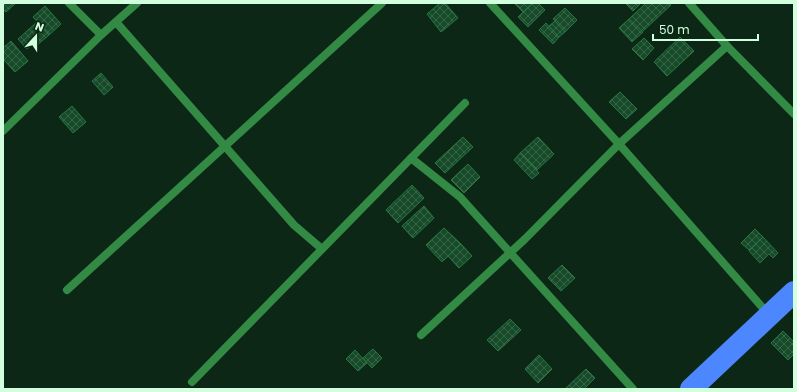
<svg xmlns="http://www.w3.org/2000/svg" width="797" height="392" font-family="Poppins,sans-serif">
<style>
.building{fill:url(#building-cross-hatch);stroke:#267843}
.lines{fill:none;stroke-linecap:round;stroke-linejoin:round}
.street{stroke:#338a44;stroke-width:8}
.highway{stroke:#4d87ff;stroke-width:22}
</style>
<defs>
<pattern id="building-cross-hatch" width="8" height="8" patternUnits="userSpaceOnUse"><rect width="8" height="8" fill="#174a29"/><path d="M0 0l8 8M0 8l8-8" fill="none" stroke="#386548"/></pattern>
</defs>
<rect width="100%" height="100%" fill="#0c2715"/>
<g class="building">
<path d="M3,3H16L6,12L3,9Z"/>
<path d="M440,3H445L458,18L441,32L427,14Z"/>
<path d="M514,3H533L523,12Z"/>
<path d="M533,3H538L545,10L528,27L518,17Z"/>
<path d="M625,3H641L633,11Z"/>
<path d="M646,3H669L671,5L642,32L629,19Z"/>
<path d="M45,6L61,24L49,35L33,17Z"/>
<path d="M565,8L577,20L565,32L553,19Z"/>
<path d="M629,19L643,32L632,42L619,28Z"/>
<path d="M555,21L565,32L559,37L549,26Z"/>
<path d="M37,22L49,35L36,46L34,43L27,49L18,39Z"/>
<path d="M546,23L559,37L553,44L539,30Z"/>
<path d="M680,37L694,51L667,76L654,62Z"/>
<path d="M644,38L654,48L643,60L632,49Z"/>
<path d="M11,41L28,61L15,72L3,59V48Z"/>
<path d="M101,73L113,87L104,95L92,81Z"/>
<path d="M620,92L637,109L626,119L609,102Z"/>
<path d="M72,106L86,122L73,133L59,117Z"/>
<path d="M463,137L473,147L445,173L435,163Z"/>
<path d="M538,137L554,154L537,170L520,153Z"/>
<path d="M520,153L539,173L532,179L514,160Z"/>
<path d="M468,164L480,177L464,193L451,180Z"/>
<path d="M412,185L424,198L398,223L386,210Z"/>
<path d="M424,206L434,218L413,238L402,226Z"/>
<path d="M444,228L461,244L442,262L426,245Z"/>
<path d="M755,229L763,237L749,250L741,243Z"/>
<path d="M763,237L778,253L773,258L769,254L760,263L749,251Z"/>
<path d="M461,244L472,256L459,268L448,256Z"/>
<path d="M562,265L575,278L561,291L548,278Z"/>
<path d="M510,319L521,330L498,351L487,340Z"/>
<path d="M783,331L794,342V354L788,360L771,343Z"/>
<path d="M373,349L382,358L372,368L363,358Z"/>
<path d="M355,350L367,363L358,371L346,359Z"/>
<path d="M539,355L552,369L538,383L525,369Z"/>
<path d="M586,369L595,378L584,389H565Z"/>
</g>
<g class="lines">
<g class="street">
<path d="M69,3L101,35"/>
<path d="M490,3L619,144L769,315"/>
<path d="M689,3L727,46L794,114"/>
<path d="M116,22L294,225L322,249"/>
<path d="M3,131L101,35L137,3"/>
<path d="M411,158L460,197L633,389"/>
<path d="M67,290L382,3"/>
<path d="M421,335L525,239L619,144L727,46"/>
<path d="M192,382L465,103"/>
</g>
<path class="highway" d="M691,389L794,292"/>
</g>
<rect width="797" height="392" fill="none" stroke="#d2ffde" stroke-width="8"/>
<g transform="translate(36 36) rotate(21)" stroke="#0c2715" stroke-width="3" paint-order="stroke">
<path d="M0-3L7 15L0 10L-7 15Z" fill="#d2ffde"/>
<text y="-6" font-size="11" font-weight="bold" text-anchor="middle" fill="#d2ffde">N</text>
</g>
<path d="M653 34v6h105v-6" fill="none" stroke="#d2ffde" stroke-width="2"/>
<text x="659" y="34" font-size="12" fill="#d2ffde" stroke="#0c2715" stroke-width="3" paint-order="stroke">50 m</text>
</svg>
